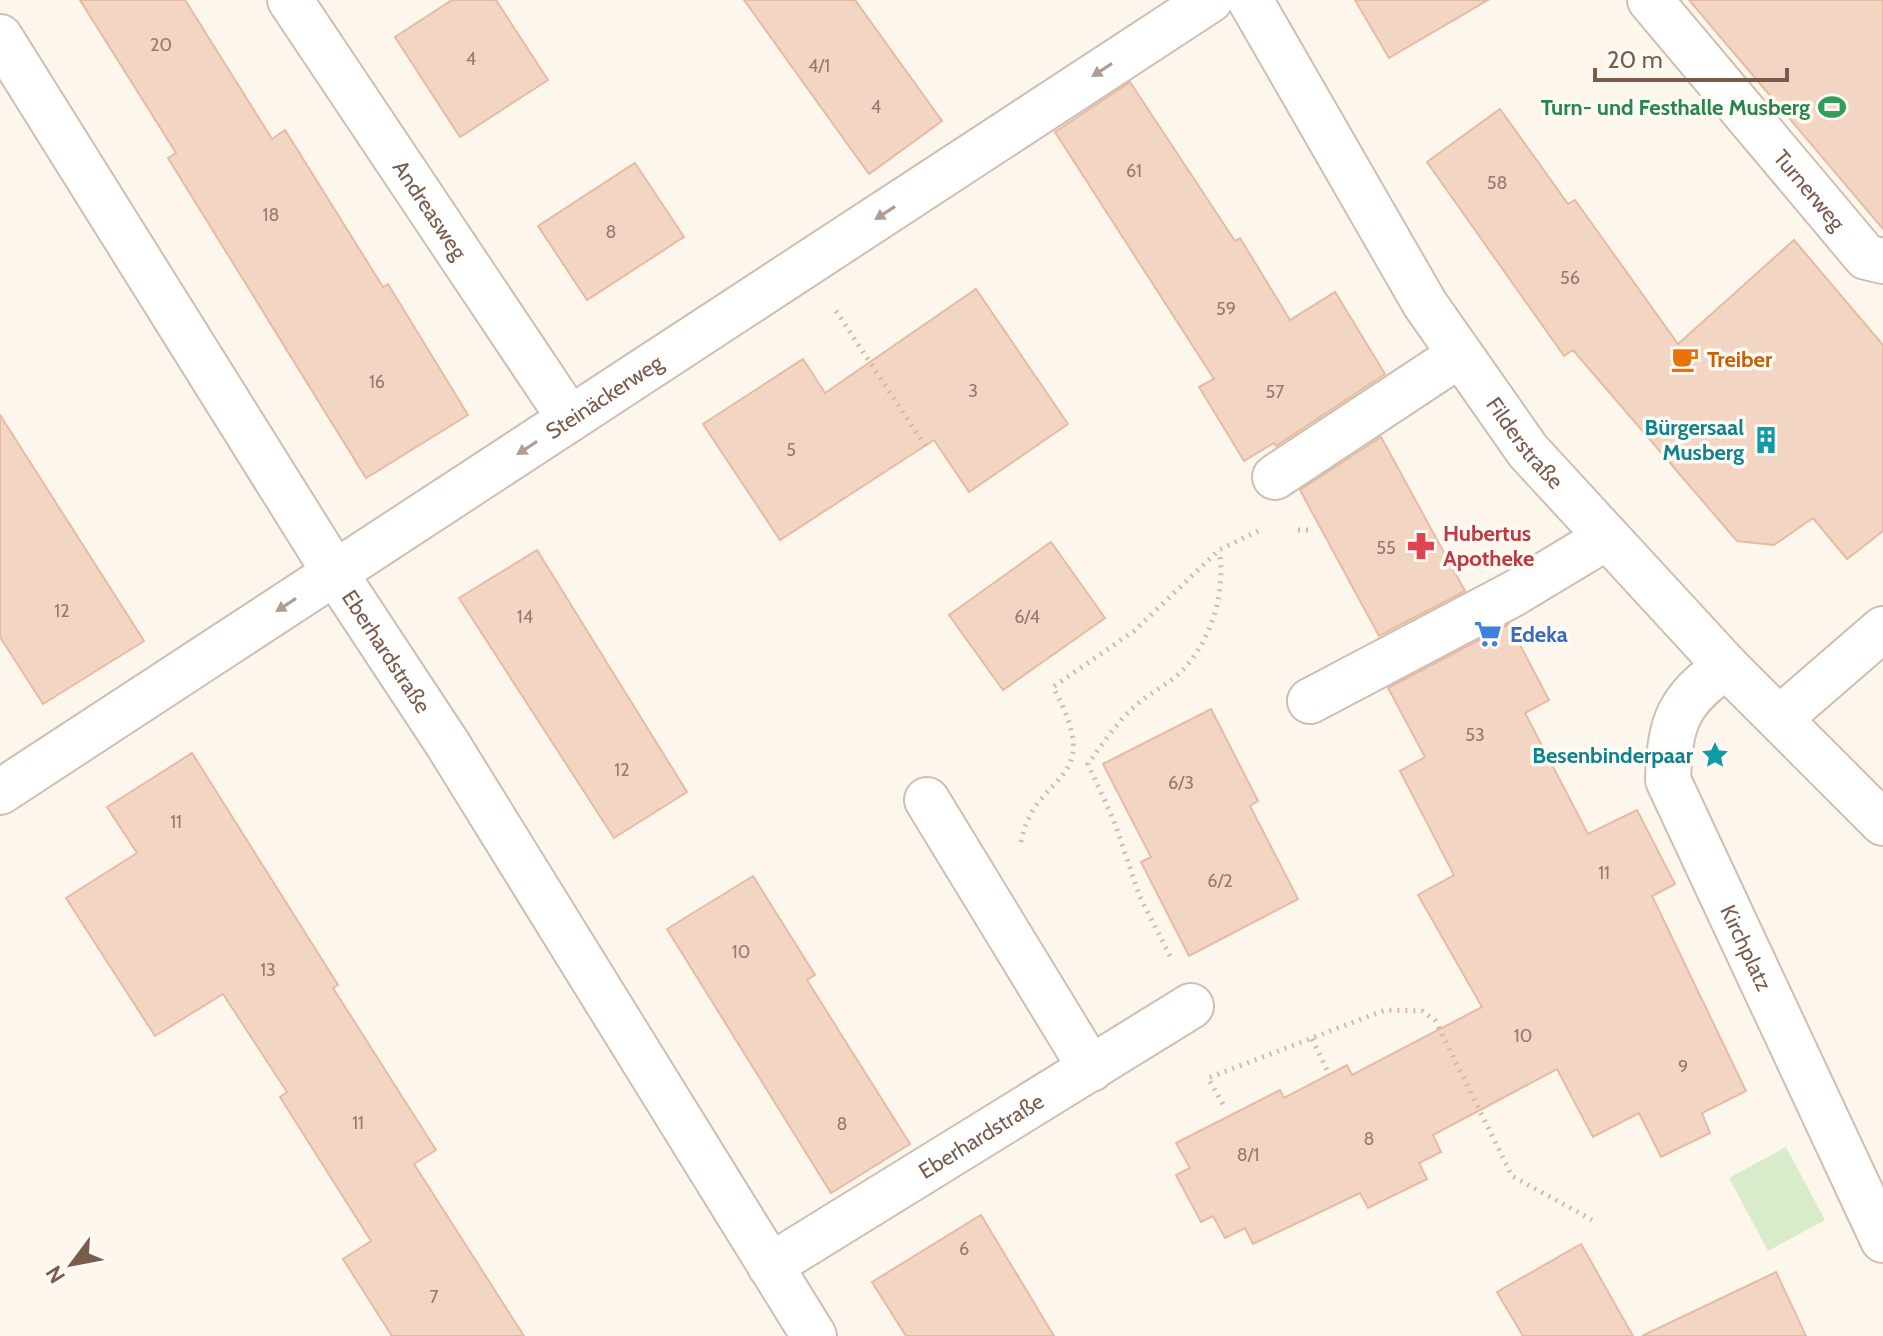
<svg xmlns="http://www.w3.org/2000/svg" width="1883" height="1336" font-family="Cabin,sans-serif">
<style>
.green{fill:#d8ecc9}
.building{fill:#f3d5c3;stroke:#e6bba3;stroke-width:2}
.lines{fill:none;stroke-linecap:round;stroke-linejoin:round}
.minor-casing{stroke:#d1beb0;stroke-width:48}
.path{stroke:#d9b8a5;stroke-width:5;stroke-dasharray:2 6;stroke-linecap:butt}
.minor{stroke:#fff;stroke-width:44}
.oneway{fill:#af9d94}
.labels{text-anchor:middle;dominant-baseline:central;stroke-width:7;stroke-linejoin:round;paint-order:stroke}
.number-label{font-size:18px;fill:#987a6a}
.leisure-label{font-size:22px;font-weight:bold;fill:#27864d;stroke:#fffaf3;text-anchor:end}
.street-label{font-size:22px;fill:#7a5c4d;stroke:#fffaf3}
.food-label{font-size:22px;font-weight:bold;fill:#c56008;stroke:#fffaf3;text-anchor:start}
.culture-label{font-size:22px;font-weight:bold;fill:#0d838f;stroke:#fffaf3;text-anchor:end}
.health-label{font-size:22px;font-weight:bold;fill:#be3a42;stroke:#fffaf3;text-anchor:start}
.shop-label{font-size:22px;font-weight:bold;fill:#366cbe;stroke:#fffaf3;text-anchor:start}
</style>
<rect width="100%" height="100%" fill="#fdf6ec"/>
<path class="green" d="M1786,1147L1825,1220L1768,1251L1729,1178Z"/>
<g class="building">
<path d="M80,0H185L272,139L285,130L383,287L388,284L468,415L366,478L168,158L176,153Z"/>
<path d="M452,0H496L548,80L460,137L395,37Z"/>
<path d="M744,0H855L942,121L869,174Z"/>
<path d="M1355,0H1488L1389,58Z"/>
<path d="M1689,0H1883V229Z"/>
<path d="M1130,82L1235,241L1240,238L1290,320L1335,292L1385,374L1276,446L1274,443L1244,461L1199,387L1214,379L1055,132Z"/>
<path d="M1500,109L1568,204L1575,200L1678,344L1794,240L1883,345V531L1847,559L1813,518L1774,545L1737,541L1573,350L1564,356L1427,162Z"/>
<path d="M635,163L684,237L587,300L538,226Z"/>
<path d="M976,289L1068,424L969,492L934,440L780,540L703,424L803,359L825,393Z"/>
<path d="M0,415L144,641L43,704L0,637Z"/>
<path d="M1381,437L1465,591L1379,636L1300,490Z"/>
<path d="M1051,542L1105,618L1003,690L949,615Z"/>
<path d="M537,550L687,792L614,838L459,598Z"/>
<path d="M1509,624L1549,700L1525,713L1588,834L1637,810L1675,884L1652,896L1746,1091L1702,1113L1710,1133L1661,1157L1639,1113L1593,1137L1557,1069L1433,1135L1441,1152L1419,1163L1427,1179L1368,1208L1360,1193L1253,1244L1245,1228L1225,1238L1213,1216L1201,1222L1176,1175L1190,1168L1176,1143L1280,1090L1284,1098L1347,1065L1352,1075L1482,1007L1418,895L1454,875L1400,771L1425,757L1388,688Z"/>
<path d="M1211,709L1258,801L1250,806L1298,899L1189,956L1141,862L1151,857L1103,764Z"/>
<path d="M192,753L338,985L333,988L436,1150L414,1164L524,1336H392L343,1259L371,1241L280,1097L287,1092L223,994L155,1036L66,898L137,853L107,807Z"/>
<path d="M753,876L815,975L807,980L910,1144L831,1193L667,929Z"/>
<path d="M981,1215L1054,1336H906L872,1282Z"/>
<path d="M1581,1244L1633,1336H1523L1497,1292Z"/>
<path d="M1776,1272L1806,1336H1642Z"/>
</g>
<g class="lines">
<g class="minor-casing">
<g id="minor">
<path id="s1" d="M290,0L570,419"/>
<path id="s2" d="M1250,0L1425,304L1528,451L1726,666L1883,823"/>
<path id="s3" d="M1650,0L1866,257L1883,261"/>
<path id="s4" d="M0,37L335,573L447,743L814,1336"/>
<path d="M1275,477L1458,356"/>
<path id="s5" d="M1726,666C1678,701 1670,720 1668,780L1883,1240"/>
<path d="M1310,701L1513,594L1606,538"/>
<path d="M1780,718L1883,629"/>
<path id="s6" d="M0,792L1210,0"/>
<path d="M927,800L1091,1069"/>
<path id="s7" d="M770,1266L1191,1006"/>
</g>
</g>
<g class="path">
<path d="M836,311L928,450"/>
<path d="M1298,530H1312"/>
<path d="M1021,842C1035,768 1108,788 1053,687L1134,631L1219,550L1260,530"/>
<path d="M1170,956L1140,897L1114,821L1088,764C1102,745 1116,723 1134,707C1146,696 1161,688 1174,678C1209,649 1227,594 1219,551"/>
<path d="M1312,1039L1329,1074"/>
<path d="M1223,1104L1208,1078L1385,1010L1422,1011L1435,1020L1512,1176L1592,1220"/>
</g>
<use href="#minor" class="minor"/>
</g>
<defs><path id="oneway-solid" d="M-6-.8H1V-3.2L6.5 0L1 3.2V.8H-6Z" transform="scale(2)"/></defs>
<g class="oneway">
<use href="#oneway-solid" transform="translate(1102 70) rotate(147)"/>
<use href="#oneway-solid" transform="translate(885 213) rotate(147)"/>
<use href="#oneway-solid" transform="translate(527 448) rotate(147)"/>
<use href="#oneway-solid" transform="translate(286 605) rotate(147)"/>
</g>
<defs>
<g id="stadium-bare" transform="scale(2.16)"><path d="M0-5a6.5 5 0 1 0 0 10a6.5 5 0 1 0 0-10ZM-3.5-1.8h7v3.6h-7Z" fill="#2e9e5b" stroke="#fffaf3" stroke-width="2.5" paint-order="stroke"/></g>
<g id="cafe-bare" transform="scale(2.16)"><path d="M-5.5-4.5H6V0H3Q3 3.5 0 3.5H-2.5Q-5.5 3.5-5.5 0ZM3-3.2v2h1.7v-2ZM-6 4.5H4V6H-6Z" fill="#e8710a" stroke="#fffaf3" stroke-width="2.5" paint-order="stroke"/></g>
<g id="building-bare" transform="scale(2.16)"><path d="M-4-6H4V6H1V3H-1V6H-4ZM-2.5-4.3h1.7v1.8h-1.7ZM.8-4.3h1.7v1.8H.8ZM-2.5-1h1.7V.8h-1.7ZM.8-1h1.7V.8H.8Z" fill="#0f9aa8" stroke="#fffaf3" stroke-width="2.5" paint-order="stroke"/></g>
<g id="pharmacy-bare" transform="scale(2.16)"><path d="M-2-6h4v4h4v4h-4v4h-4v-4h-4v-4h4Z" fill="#e0444e" stroke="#fffaf3" stroke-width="2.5" paint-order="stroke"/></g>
<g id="supermarket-bare" transform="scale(2.16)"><path d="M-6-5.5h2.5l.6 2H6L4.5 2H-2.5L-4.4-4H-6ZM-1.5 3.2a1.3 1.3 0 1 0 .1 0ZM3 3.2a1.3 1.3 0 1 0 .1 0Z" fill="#3f7fe0" stroke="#fffaf3" stroke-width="2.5" paint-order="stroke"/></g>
<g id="sight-bare" transform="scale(2.16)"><path d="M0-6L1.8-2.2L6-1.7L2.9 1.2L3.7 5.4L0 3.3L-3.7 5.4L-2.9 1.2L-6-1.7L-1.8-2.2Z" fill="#0f9aa8" stroke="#fffaf3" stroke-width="2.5" paint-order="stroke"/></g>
</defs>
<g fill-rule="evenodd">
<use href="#stadium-bare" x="1832" y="107"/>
<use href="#cafe-bare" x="1685" y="359"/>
<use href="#building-bare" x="1766" y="440"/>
<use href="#pharmacy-bare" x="1421" y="546"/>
<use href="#supermarket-bare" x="1488" y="634"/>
<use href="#sight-bare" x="1715" y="755"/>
</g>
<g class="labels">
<g class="number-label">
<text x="161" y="45">20</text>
<text x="471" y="59">4</text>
<text x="819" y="66">4/1</text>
<text x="876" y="107">4</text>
<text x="1134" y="171">61</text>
<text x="1497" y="183">58</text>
<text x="271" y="215">18</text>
<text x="611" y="232">8</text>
<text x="1570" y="278">56</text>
<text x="1226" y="309">59</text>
<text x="377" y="382">16</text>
<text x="973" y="391">3</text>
<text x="1275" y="392">57</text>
<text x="791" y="450">5</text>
<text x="1386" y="548">55</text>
<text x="62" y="611">12</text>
<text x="525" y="617">14</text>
<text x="1027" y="617">6/4</text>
<text x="1475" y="735">53</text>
<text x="622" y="770">12</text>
<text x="1181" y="783">6/3</text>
<text x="176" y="822">11</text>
<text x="1604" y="873">11</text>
<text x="1220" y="881">6/2</text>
<text x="741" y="952">10</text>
<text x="268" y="970">13</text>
<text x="1523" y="1036">10</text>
<text x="1683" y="1067">9</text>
<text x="358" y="1123">11</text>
<text x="842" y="1124">8</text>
<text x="1369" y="1139">8</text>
<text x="1248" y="1155">8/1</text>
<text x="964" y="1249">6</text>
<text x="434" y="1297">7</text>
</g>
<g class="leisure-label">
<text x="1810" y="107">Turn- und Festhalle Musberg</text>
</g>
<g class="street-label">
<text stroke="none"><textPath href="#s3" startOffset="248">Turnerweg</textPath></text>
<text stroke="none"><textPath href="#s1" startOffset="252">Andreasweg</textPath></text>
<text stroke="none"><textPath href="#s6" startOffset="722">Steinäckerweg</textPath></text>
<text stroke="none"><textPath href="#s2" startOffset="522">Filderstraße</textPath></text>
<text stroke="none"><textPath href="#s4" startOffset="726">Eberhardstraße</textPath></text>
<text stroke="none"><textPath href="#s5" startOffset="320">Kirchplatz</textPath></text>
<text stroke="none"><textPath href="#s7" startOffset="248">Eberhardstraße</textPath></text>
</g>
<g class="food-label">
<text x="1707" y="359">Treiber</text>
</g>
<g class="culture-label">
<text x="1744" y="427">Bürgersaal<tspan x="1744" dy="25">Musberg</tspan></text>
<text x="1693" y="755">Besenbinderpaar</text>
</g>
<g class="health-label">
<text x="1443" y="533">Hubertus<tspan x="1443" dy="25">Apotheke</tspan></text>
</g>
<g class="shop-label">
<text x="1510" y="634">Edeka</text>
</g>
</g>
<g transform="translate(72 1264) rotate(238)" stroke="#fffaf3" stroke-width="6" paint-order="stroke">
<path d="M0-6L14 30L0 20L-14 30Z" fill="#7a5c4d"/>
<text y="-12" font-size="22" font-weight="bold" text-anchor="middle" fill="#7a5c4d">N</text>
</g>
<path d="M1595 68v12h192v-12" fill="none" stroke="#7a5c4d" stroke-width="4"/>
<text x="1607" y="68" font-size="24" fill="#7a5c4d" stroke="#fffaf3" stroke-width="6" paint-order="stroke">20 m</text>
</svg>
